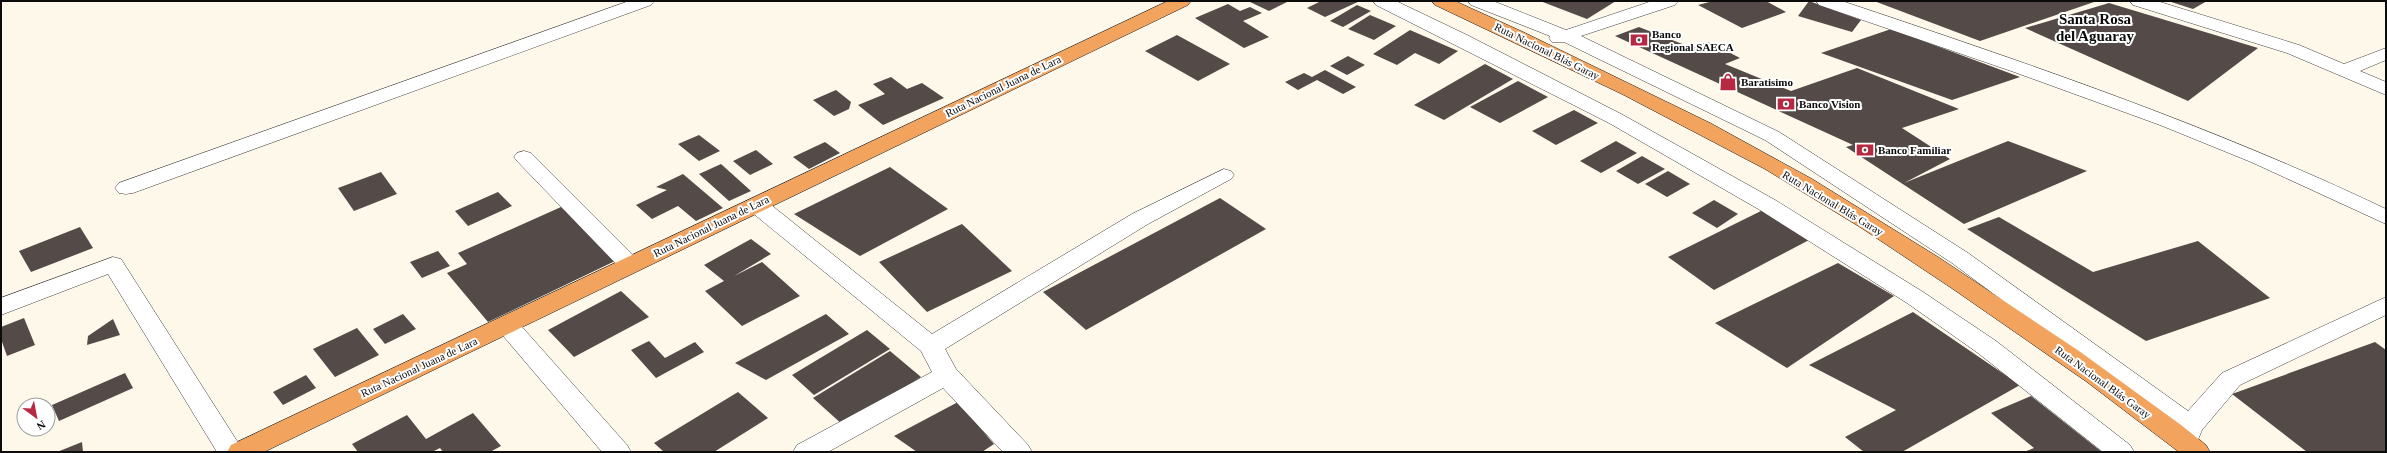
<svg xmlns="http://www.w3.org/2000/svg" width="2387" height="453" font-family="'Times New Roman',serif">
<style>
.building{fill:#544b48}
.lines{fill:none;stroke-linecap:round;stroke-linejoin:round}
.minor-casing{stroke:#3e3e3e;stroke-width:1}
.trunk-casing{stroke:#1c1c1c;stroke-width:1}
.minor{fill:#fff;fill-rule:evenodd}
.trunk{fill:#f2a35d;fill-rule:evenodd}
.labels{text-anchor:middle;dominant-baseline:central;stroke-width:4;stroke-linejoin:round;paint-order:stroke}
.poi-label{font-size:11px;font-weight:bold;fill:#0b0b0b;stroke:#fff;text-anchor:start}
.street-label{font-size:11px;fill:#0b0b0b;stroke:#fff}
.district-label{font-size:15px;font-weight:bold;fill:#0b0b0b;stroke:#fff}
</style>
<rect width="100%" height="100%" fill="#fef8ea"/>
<g class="building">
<path d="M1248,1H1289L1269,11Z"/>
<path d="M1321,1H1360L1325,17L1307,8Z"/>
<path d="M1540,1H1616L1587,19Z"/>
<path d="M1713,1H1766L1786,12L1742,28L1698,5Z"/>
<path d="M1809,1L1861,20L1852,32L1798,16Z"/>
<path d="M1874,1H2097L1980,41Z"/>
<path d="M2168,1H2207L2193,9Z"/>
<path d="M2109,3L2258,48L2188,101L2025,28Z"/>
<path d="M1228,4L1240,11L1250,7L1262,13L1243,21L1269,37L1244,48L1195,18Z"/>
<path d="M1357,5L1371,11L1343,27L1330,21Z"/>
<path d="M1370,15L1396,26L1374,40L1348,29Z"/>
<path d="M1639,27L1690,47L1709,42L1740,58L1725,64L1791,91L1857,68L1959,109L1902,128L1950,159L1904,183L2008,141L2087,171L1964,224L1846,147L1853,145L1615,36Z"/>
<path d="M1891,29L2020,77L1952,100L1821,53Z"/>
<path d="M1410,30L1458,51L1439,64L1415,53L1397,65L1373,54Z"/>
<path d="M1177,35L1230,64L1198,81L1145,51Z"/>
<path d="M1348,56L1365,65L1347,75L1330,66Z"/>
<path d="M1485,64L1513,79L1444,120L1414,105Z"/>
<path d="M1325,70L1356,87L1343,94L1317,80L1298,90L1285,82L1304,73L1312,77Z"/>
<path d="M891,77L907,89L922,83L944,98L883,125L858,105L885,94L873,84Z"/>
<path d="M1518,81L1548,97L1500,123L1470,107Z"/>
<path d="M836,90L851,102L849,109L834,116L813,100Z"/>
<path d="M1574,110L1598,123L1556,145L1532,131Z"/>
<path d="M699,135L720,151L699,161L678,144Z"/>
<path d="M1616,141L1637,153L1601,173L1580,161Z"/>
<path d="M825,142L840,153L809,169L793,157Z"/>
<path d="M756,150L773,164L750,175L733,161Z"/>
<path d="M1642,156L1665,169L1638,184L1616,171Z"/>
<path d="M721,164L751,191L729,201L699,174Z"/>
<path d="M890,167L948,209L860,256L794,214Z"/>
<path d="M1668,171L1690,184L1667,197L1645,184Z"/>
<path d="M381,172L397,194L354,211L338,188Z"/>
<path d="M683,174L723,208L696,221L678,206L652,219L636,205L667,190L656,187Z"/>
<path d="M498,192L512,206L468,226L455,211Z"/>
<path d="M1220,198L1266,229L1086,330L1043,292Z"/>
<path d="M1714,200L1738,214L1717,228L1692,213Z"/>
<path d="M561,207L615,261L488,322L447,273L467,264L458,253Z"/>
<path d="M1765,209L1811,239L1714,290L1668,257Z"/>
<path d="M1999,217L2093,272L2198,241L2270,298L2146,341L1967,229Z"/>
<path d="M962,224L1012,271L927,312L879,262Z"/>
<path d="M80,227L93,248L31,272L19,251Z"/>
<path d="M751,239L771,254L734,276L762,262L800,296L742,326L705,291L724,281L704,265Z"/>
<path d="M438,251L450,266L422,278L410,262Z"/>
<path d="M1838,263L1894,296L1787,368L1715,323Z"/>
<path d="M621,291L649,317L574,357L548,330Z"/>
<path d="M1913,312L2020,385L1902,452H1864L1845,437L1896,410L1809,365Z"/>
<path d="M403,314L416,329L385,344L373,329Z"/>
<path d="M826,314L849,334L766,380L735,363Z"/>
<path d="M24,318L35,345L7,356L1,339V327Z"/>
<path d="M113,319L120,335L87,345L88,336Z"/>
<path d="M357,328L379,355L335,377L313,349Z"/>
<path d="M867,330L890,349L814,395L792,375Z"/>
<path d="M649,341L665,358L695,342L704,352L656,378L631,350Z"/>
<path d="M2375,342L2386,350V452H2307L2232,394Z"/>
<path d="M890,351L921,377L844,426L813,398Z"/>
<path d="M125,373L133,388L59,421L52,405Z"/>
<path d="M306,375L316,388L283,405L273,392Z"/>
<path d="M738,392L768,418L714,452H664L654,443Z"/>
<path d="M2031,396L2102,452H2024L2034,448L1991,413Z"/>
<path d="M958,402L994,444L982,452H917L894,436Z"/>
<path d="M473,413L501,446L490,452H443L440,448L432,452H358L352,444L407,415L426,439Z"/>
<path d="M82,442L83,452H57Z"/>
</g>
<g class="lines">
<g class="minor-casing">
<g id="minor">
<path d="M629,1H654L651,5L133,193L126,194L119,193L115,188L119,183Z"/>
<path d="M1373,1H1396L1467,35L1623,115L1775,200L1923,292L1996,341L2130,445L2134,452H2103L1978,353L1907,303L1760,210L1609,123L1376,5Z"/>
<path d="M1468,1H1493L1566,30L1652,1H1678L1675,5L1581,36L1779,132L1968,253L2188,411L2222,373L2386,297V315L2240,385L2202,430L2195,447L2186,450L2177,447L2173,440L2176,429L1952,263L1765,140L1564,42H1552L1549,38L1550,36L1471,5Z"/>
<path d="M1816,1H1842C2027,63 2210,125 2386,209V224L2251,162L2160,125L2014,72L1819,5Z"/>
<path d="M2130,1H2157L2299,45L2344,64L2386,48V60L2360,71L2386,82V95L2287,53L2133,5Z"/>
<path d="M524,151L531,153L638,260L641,265L638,270L630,272L622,270L517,161L514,157L517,153Z"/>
<path d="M1224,169L1231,171L1234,175L1231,179L1148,224L945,349L956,369L1028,445L1032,452H1003L943,388L828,452H793L797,445L932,372L921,351L749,210L746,205L749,200L757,198L765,200L932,334L1132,214Z"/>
<path d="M113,257L121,259L244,452H217L108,274L1,315V298Z"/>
<path d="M507,317L515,319L627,445L631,452H602L499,331L495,325L499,319Z"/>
</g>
</g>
<g class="trunk-casing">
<g id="trunk">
<path d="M1168,1H1191L1188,5L264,452H227L231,445Z"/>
<path d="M1432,1H1455L1523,32L1710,123L1812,179L1938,257L2079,351L2181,425L2206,445L2210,452H2179L2087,382L1953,289L1860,227L1765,169L1622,94L1435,5Z"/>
</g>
</g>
<use href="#minor" class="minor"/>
<use href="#trunk" class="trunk"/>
</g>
<defs>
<g id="bank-bare" transform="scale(1.38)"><path d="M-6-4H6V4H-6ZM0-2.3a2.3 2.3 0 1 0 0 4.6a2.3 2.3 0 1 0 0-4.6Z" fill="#b72842" stroke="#fff" stroke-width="2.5" paint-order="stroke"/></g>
<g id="shop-bare" transform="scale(1.38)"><path d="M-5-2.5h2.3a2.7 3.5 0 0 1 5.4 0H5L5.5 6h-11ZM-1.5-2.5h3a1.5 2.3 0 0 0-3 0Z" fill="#b72842" stroke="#fff" stroke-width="2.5" paint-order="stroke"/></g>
</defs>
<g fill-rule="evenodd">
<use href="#bank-bare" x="1639" y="40"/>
<use href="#shop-bare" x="1728" y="82"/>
<use href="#bank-bare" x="1786" y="104"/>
<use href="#bank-bare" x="1865" y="150"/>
</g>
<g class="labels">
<g class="poi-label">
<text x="1652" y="34">Banco<tspan x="1652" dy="13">Regional SAECA</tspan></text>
<text x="1741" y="82">Baratisimo</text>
<text x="1799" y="104">Banco Vision</text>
<text x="1878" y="150">Banco Familiar</text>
</g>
<g class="street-label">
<text transform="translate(1547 51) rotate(26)">Ruta Nacional Blás Garay</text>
<text transform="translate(1003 86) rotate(-26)">Ruta Nacional Juana de Lara</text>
<text transform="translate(1833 203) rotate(31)">Ruta Nacional Blás Garay</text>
<text transform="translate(711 226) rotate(-26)">Ruta Nacional Juana de Lara</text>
<text transform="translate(419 367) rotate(-25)">Ruta Nacional Juana de Lara</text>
<text transform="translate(2103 382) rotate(36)">Ruta Nacional Blás Garay</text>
</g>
<g class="district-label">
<text x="2095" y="19">Santa Rosa<tspan x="2095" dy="17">del Aguaray</tspan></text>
</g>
</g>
<rect width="2387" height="453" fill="none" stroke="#0b0b0b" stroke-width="4"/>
<g transform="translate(36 417) rotate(148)"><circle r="19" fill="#ffffff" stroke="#9d9d9d"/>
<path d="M0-3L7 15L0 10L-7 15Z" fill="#b72842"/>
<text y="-6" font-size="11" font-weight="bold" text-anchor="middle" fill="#0b0b0b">N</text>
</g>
</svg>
